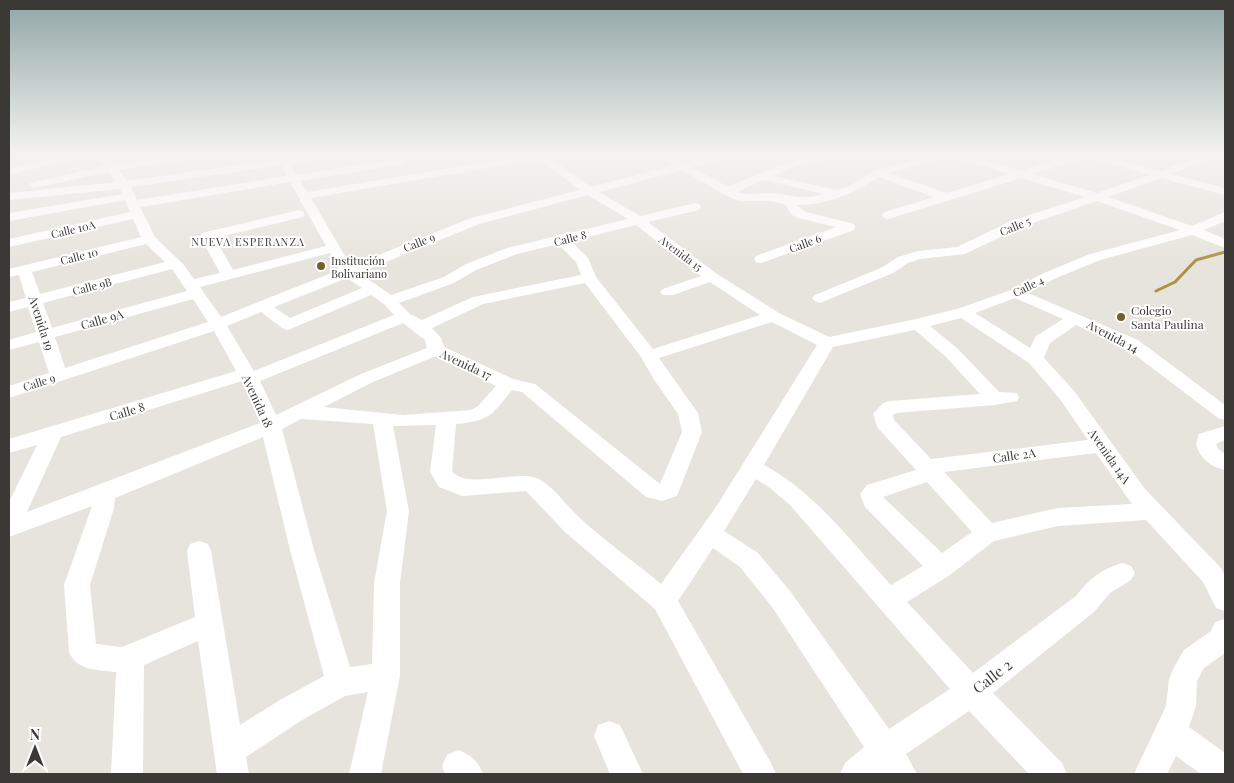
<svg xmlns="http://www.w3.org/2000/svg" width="1234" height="783" font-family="'Playfair Display',serif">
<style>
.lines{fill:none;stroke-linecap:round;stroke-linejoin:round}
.stream{stroke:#ac9241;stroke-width:3}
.minor{fill:#fff;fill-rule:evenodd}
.poi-dot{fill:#71602e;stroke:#fff;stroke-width:2}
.labels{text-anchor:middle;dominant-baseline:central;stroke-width:4;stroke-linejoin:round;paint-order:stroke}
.far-street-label{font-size:11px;fill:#3a3936;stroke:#fff}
.far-neighbourhood-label{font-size:11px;letter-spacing:1px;fill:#3a3936;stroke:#fff}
.far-poi-label{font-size:11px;fill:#3a3936;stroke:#fff;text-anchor:start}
.poi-label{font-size:12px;fill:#3a3936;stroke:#fff;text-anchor:start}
.street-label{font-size:12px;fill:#3a3936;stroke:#fff}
.near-street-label{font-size:15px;fill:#3a3936;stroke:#fff}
</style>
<rect width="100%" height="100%" fill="#e7e4dd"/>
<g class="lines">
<path class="stream" d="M1156,291L1175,282L1196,260L1225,252"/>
<g class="minor">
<path d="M66,155H84L83,157L9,175V169Z"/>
<path d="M97,155H107L114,164L176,155H202L197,158L119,170L127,181L306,155H332L327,158L288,164L291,165L297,175L402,158L407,161L402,164L300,181L307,192L526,155H550L549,157L591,187L674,165L660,155H672L685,162L712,155H729L728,157L692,167L728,187C767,171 794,155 838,155L837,157L796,166L773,176L837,190L848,187L874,171L932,155H949L948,157L889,173L947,193L1009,174L955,157L954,155H970L1021,171L1072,155H1102L1160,171L1203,155H1218L1171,174L1225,188V195L1161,178L1108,197L1192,226L1225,212V221L1204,230L1225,239V248L1192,235L1100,260L1054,279L1028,293L1138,340L1225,405V420L1218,418L1126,348L1076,325L1050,343L1044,358L1074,391L1145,489L1221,568L1225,576V611L1216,608L1203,582L1146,520L1058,526L994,541L950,575L907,602L973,673L1076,596C1089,579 1102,569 1122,563L1131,566L1135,573L1131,580L1110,593L1094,612L993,693L1062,763L1067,774H1029L969,711L906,754L917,774H840L845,763L864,747L772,607L740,567L713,548L678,601L771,763L776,774H743L655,609L565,532L526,491L462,496L439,487L430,472L436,425L393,426L409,511L400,583V675L381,774H349L368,692L345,696L302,720L246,757L249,774H217L198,641L144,665L143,774H111L116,672C98,670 77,671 69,652L64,585L92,506L9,537V502L37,445L9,453V439L236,371L214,331L9,398V386L49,373L39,342L9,350V340L36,332L28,307L9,312V302L26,298L19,275L9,277V269L141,237L133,219L9,247V239L130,212L125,200L9,221V213L122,194L120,189L9,200V193L116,182L109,172L34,188L28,185L30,183L105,166ZM1087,157L1149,175L1097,193L1032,174ZM539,159L580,190L471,218L351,266L311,198ZM284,165L282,167L287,176L137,200L131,187ZM682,170L723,194L739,201H770L785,204L792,215L798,218L836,227L756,256L754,259L756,262L761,263L854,230L855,227L854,224L806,212L801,209L797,205C828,205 854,193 879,177L934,197L884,212L882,215L884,218L888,219L1021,178L1085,197L1011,221L957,247L918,251L898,257L883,267L815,295L812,298L815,301L820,303L893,273L908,263L920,259L965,254L1021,227L1097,201L1180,230L1090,254L1044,273L1011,290L957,309L916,319L829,337L779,313L717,274L648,222L699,210L701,207L699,204L695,203L640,216L599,192ZM763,180H764L824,194C802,201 790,194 769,193C758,193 748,196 737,192ZM290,182L326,246L233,270L215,238L303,217L305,214L303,211L299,210L202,233L200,236L220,273L194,279L183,264L155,237L140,207ZM588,195L628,219L507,248L466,264L444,277L391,295L359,273L479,224ZM636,225L701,276L663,289L660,292L663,295H673L710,282L760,315L653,349L596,277L588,258L571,241ZM146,244L165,262L40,294L32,272ZM558,244L576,262L581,275L473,297L422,320L410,314L399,303L454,283L476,270L517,254ZM330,253L339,270L221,317L200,287ZM172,269L187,291L52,328L43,303ZM347,278L362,288L290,318L274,307ZM585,283L641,357L653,378L678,414L682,432L660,484L535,384L513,379L444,347L441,338L432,328L483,304ZM371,295L384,304L394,315L254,371L227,326L261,312L282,328L288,330ZM1015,298L1063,319L1036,336L1030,348L975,313ZM193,299L208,322L65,368L55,337ZM961,318L1029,363L1060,399L1088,440L931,459L894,420L893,415L896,413L995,405L1017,401L1019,397L1017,393L999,392L958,349L930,326ZM772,322L817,345L716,507L661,584C635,562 606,542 581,519C567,507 550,481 533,477C512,472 464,489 452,471L456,424C490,421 492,415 512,390L522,392L646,497L662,501L677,496L702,432L698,413L659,358ZM403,323L425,340L427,348L361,374L276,415L260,381ZM915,330L946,357L980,394L890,401L883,403L873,414L877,427L916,470L867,485L860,494L865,507L923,566L891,585C852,543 815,492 764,465L833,347ZM436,356L496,386L478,406L471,410L403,415L324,407L373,382ZM242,381L260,423L27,512L61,437ZM301,419L373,424L387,511L374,583L372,664L350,667L314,550L282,429ZM263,437L290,550L324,676L280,700L240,725L211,551L208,544L199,541L190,544L187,551L195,617L122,647L96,644L90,585L114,508L115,498ZM1096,453L1132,504L1058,508L992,523L944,472ZM756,479L770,488L790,505L950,689L889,729L790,591L758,553L724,531ZM927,482L972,532L942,553L883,497Z"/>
<path d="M1225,426V440L1216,444L1218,449L1225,454V470C1211,467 1199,458 1196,444L1199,434Z"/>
<path d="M1225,619V653L1204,668L1197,681L1196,706L1189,727L1225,753V774H1201L1176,756L1167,774H1134L1166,706L1169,679L1173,669L1184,650L1211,631L1215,622Z"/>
<path d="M609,721L620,725L643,774H610L594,736L598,725Z"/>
<path d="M458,750C471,755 478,761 483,774H445L442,766L447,755Z"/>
</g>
</g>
<linearGradient id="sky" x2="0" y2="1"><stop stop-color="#90a6a5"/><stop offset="0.58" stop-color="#f4f3f0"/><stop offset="1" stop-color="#f4f3f0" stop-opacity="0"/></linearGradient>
<rect width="1234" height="265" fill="url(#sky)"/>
<g class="poi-dot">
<circle cx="321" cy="266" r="5"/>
<circle cx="1121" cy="317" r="5"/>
</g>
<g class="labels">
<g class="far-street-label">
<text transform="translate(1015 226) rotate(-22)">Calle 5</text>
<text transform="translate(73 229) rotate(-13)">Calle 10A</text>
<text transform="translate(570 238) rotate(-14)">Calle 8</text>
<text transform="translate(419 242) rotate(-21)">Calle 9</text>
<text transform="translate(805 243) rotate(-20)">Calle 6</text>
<text transform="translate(681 253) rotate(37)">Avenida 15</text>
<text transform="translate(79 256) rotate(-14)">Calle 10</text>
<text transform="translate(92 286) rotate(-15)">Calle 9B</text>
<text transform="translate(1028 286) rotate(-26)">Calle 4</text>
<text transform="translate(39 382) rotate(-17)">Calle 9</text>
</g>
<g class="far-neighbourhood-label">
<text x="248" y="241">NUEVA ESPERANZA</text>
</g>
<g class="far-poi-label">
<text x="331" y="260">Institución<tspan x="331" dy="13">Bolivariano</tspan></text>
</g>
<g class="poi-label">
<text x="1131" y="310">Colegio<tspan x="1131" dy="14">Santa Paulina</tspan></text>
</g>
<g class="street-label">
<text transform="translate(102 319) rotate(-16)">Calle 9A</text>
<text transform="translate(42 323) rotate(72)">Avenida 19</text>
<text transform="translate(1113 336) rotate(28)">Avenida 14</text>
<text transform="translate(466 364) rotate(25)">Avenida 17</text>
<text transform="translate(258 401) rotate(65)">Avenida 18</text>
<text transform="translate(127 411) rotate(-17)">Calle 8</text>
<text transform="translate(1014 455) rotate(-8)">Calle 2A</text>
<text transform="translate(1110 456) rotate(55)">Avenida 14A</text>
</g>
<g class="near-street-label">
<text transform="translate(992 676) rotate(-38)">Calle 2</text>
</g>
</g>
<rect width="1234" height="783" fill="none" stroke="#3a3936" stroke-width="20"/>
<g transform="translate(35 748)" stroke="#ffffff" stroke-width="4" paint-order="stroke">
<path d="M0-4L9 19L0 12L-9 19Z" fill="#3a3936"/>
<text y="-8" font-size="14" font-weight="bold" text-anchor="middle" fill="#3a3936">N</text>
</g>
</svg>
